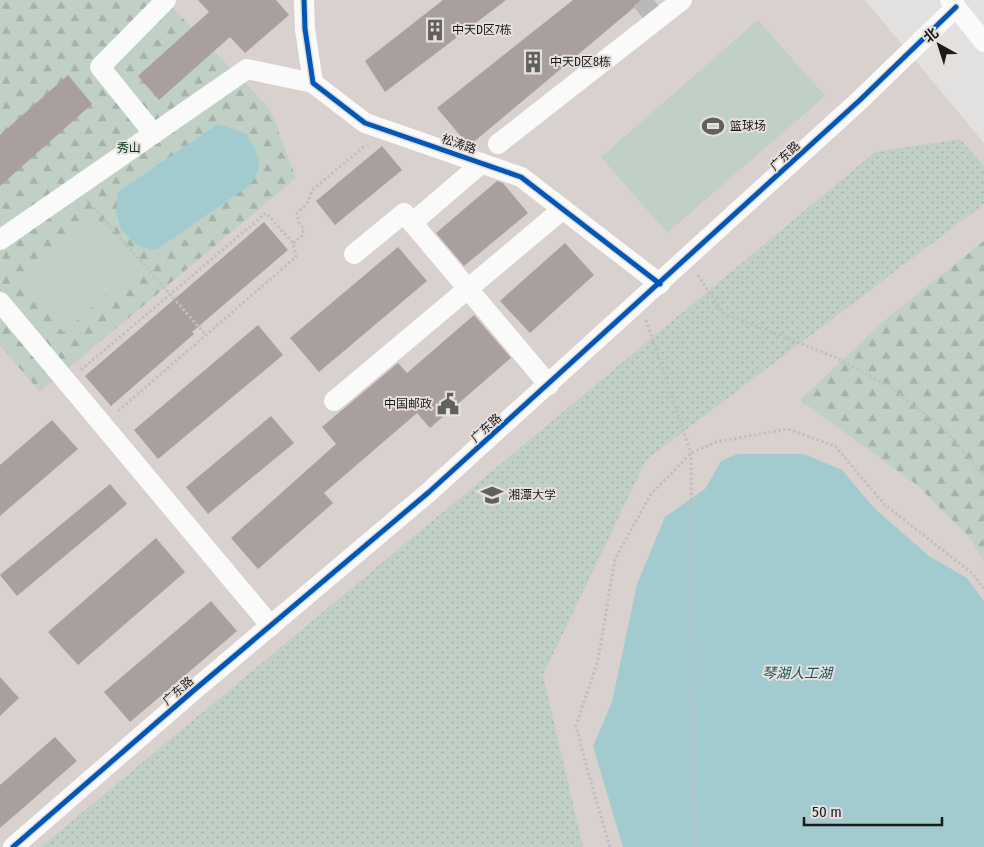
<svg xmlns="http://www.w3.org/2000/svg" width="984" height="847" font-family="'Fira Sans Condensed','Noto Sans SC',sans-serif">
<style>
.built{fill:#d9d1cd}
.grass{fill:url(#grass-dots)}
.forest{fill:url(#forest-firs)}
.pitch{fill:#c1d0c4}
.water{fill:#a1cbce}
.building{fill:#a99f9c}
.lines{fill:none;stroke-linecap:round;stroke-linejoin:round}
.minor-tunnel{stroke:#bbb9b7;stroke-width:20;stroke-dasharray:20 10;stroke-linecap:butt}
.path{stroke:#c0c0c0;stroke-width:3;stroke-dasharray:2.5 2.5;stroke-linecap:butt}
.minor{stroke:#fbfafa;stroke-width:20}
.cycleway-casing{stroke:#e5e0dd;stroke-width:8}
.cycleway{stroke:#0057b8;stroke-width:5}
.labels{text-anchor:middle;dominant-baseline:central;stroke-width:4;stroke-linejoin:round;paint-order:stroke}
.poi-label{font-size:12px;fill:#1c1a19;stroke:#e5e0dd;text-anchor:start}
.street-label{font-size:12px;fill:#1c1a19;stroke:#e5e0dd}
.park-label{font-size:12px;fill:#003318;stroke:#e5e0dd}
.water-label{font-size:14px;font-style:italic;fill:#1f5357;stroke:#e5e0dd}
</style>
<defs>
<pattern id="grass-dots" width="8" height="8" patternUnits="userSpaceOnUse" patternTransform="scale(1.25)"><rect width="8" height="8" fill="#c1d0c4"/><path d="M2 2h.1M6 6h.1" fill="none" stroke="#a5b2a8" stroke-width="1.8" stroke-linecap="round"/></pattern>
<pattern id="forest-firs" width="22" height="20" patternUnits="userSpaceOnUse" patternTransform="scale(1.25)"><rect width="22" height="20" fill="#c1d0c4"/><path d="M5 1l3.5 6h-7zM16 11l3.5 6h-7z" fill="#a5b2a8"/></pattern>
</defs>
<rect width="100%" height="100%" fill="#e3e1df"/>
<path class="built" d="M0,0H865L984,143V847H0Z"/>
<path class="grass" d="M960,139L984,166V204L646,460L543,675L583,847H41L875,152Z"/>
<g class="forest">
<path d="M0,0H165L270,109L296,178L40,392L0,345Z"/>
<path d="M984,241V562L971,539L917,485L800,400L885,320Z"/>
</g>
<g class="pitch">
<path d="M758,20L825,96L667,233L601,157Z"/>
<path d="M92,215L137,268L63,332L18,279Z"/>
</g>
<g class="water">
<path d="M218,124L247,134C258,157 266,163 250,185L156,250L140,247L129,238L120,227L116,211L118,192Z"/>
<path d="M737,454H804L842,470L874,508L929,556L967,578L984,601V847H623L593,746L612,702L637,584L665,517L705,489L721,461Z"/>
</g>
<g class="building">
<path d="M198,0H276L289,15L245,53L230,37L159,100L138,76L209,12Z"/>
<path d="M443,0H506L385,92L365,61Z"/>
<path d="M573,0H643L469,146L437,108Z"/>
<path d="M68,75L92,104L0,186V135Z"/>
<path d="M382,146L402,170L335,225L316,201Z"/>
<path d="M497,181L503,183L528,213L464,266L436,233Z"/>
<path d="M264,222L288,250L192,332L194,334L111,406L85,376Z"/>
<path d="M565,243L594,275L530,333L500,301Z"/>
<path d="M398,247L427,281L319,372L290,338Z"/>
<path d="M474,315L511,358L430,428L417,413L324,493L333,503L258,569L231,538L336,444L322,427L398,363L407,373Z"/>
<path d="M258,325L283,355L158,459L134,430Z"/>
<path d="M271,416L294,443L208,514L186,487Z"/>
<path d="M52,420L78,449L0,516V465Z"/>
<path d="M110,484L127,504L17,596L0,575Z"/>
<path d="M156,538L185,572L78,665L48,632Z"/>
<path d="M211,601L237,631L130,722L104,692Z"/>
<path d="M0,677L19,698L0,716Z"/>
<path d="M55,737L77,761L0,828V785Z"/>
</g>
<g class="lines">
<path class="minor-tunnel" d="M641,0L657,20"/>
<g class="path">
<path d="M87,200L206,335"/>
<path d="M293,243L303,235V228L299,223L297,213L307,204L312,190L367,144"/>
<path d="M698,275L723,313L835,357L890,387L943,428L984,476"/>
<path d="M646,320L691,453L694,847"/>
<path d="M81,370L266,213L293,243L296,257L117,412"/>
<path d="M610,847L588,772L576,726L598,660L615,559L651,494L691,453L716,442L788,429L835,446L884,504L973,574L984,589"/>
</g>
<g class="minor">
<path d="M304,0L305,29L313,83L365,123L521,177L660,284"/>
<path d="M950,0L984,42"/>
<path d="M154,134L100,67L166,0"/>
<path d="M498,144L682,0"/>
<path d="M412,223L482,163"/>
<path d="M0,240L247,69L313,83"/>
<path d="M354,254L404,213L549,385"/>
<path d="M0,302L271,626"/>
<path d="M334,401L563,209"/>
<path d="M13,847L193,691L429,492L860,100L956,7"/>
</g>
<g class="cycleway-casing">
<g id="cycleway">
<path d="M304,0L305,29L313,83L365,123L521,177L660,284"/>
<path d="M13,847L193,691L429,492L860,100L956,7"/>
</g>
</g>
<use href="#cycleway" class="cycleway"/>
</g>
<defs>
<g id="building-bare" transform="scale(1.725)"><path d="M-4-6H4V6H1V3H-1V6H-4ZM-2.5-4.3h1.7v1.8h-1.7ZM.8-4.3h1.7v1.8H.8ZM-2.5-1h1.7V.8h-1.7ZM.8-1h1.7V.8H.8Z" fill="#62605e" stroke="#e5e0dd" stroke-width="2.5" paint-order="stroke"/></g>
<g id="stadium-bare" transform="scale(1.725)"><path d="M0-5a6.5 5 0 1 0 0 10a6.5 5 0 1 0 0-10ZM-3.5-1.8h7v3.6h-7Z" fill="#62605e" stroke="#e5e0dd" stroke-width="2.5" paint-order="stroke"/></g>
<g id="civic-bare" transform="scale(1.725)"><path d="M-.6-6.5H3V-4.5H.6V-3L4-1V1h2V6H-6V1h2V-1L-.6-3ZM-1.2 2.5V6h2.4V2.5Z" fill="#62605e" stroke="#e5e0dd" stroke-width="2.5" paint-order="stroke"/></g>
<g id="university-bare" transform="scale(1.725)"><path d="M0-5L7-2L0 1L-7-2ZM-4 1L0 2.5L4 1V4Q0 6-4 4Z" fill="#62605e" stroke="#e5e0dd" stroke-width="2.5" paint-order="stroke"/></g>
</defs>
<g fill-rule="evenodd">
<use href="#building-bare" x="435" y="30"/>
<use href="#building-bare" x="533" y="62"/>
<use href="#stadium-bare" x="713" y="126"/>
<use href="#civic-bare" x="448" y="404"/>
<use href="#university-bare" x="492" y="495"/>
</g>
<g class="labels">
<g class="poi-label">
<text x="452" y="30">中天D区7栋</text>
<text x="550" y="62">中天D区8栋</text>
<text x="730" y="126">篮球场</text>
<text x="432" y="404" text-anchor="end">中国邮政</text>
<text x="508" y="495">湘潭大学</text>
</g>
<g class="street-label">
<text transform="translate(459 144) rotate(19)">松涛路</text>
<text transform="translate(785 156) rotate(-43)">广东路</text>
<text transform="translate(486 428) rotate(-42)">广东路</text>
<text transform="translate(178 691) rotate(-41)">广东路</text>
</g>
<g class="park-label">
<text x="129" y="148">秀山</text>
</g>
<g class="water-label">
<text x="797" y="673">琴湖人工湖</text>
</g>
</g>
<g transform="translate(939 45) rotate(321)" stroke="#e5e0dd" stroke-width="4" paint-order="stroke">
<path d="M0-4L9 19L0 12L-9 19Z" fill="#1c1a19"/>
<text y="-8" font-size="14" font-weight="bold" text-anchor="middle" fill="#1c1a19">北</text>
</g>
<path d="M804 817v8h138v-8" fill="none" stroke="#1c1a19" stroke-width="2.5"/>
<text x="812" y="817" font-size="15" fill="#1c1a19" stroke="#e5e0dd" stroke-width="4" paint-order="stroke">50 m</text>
</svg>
